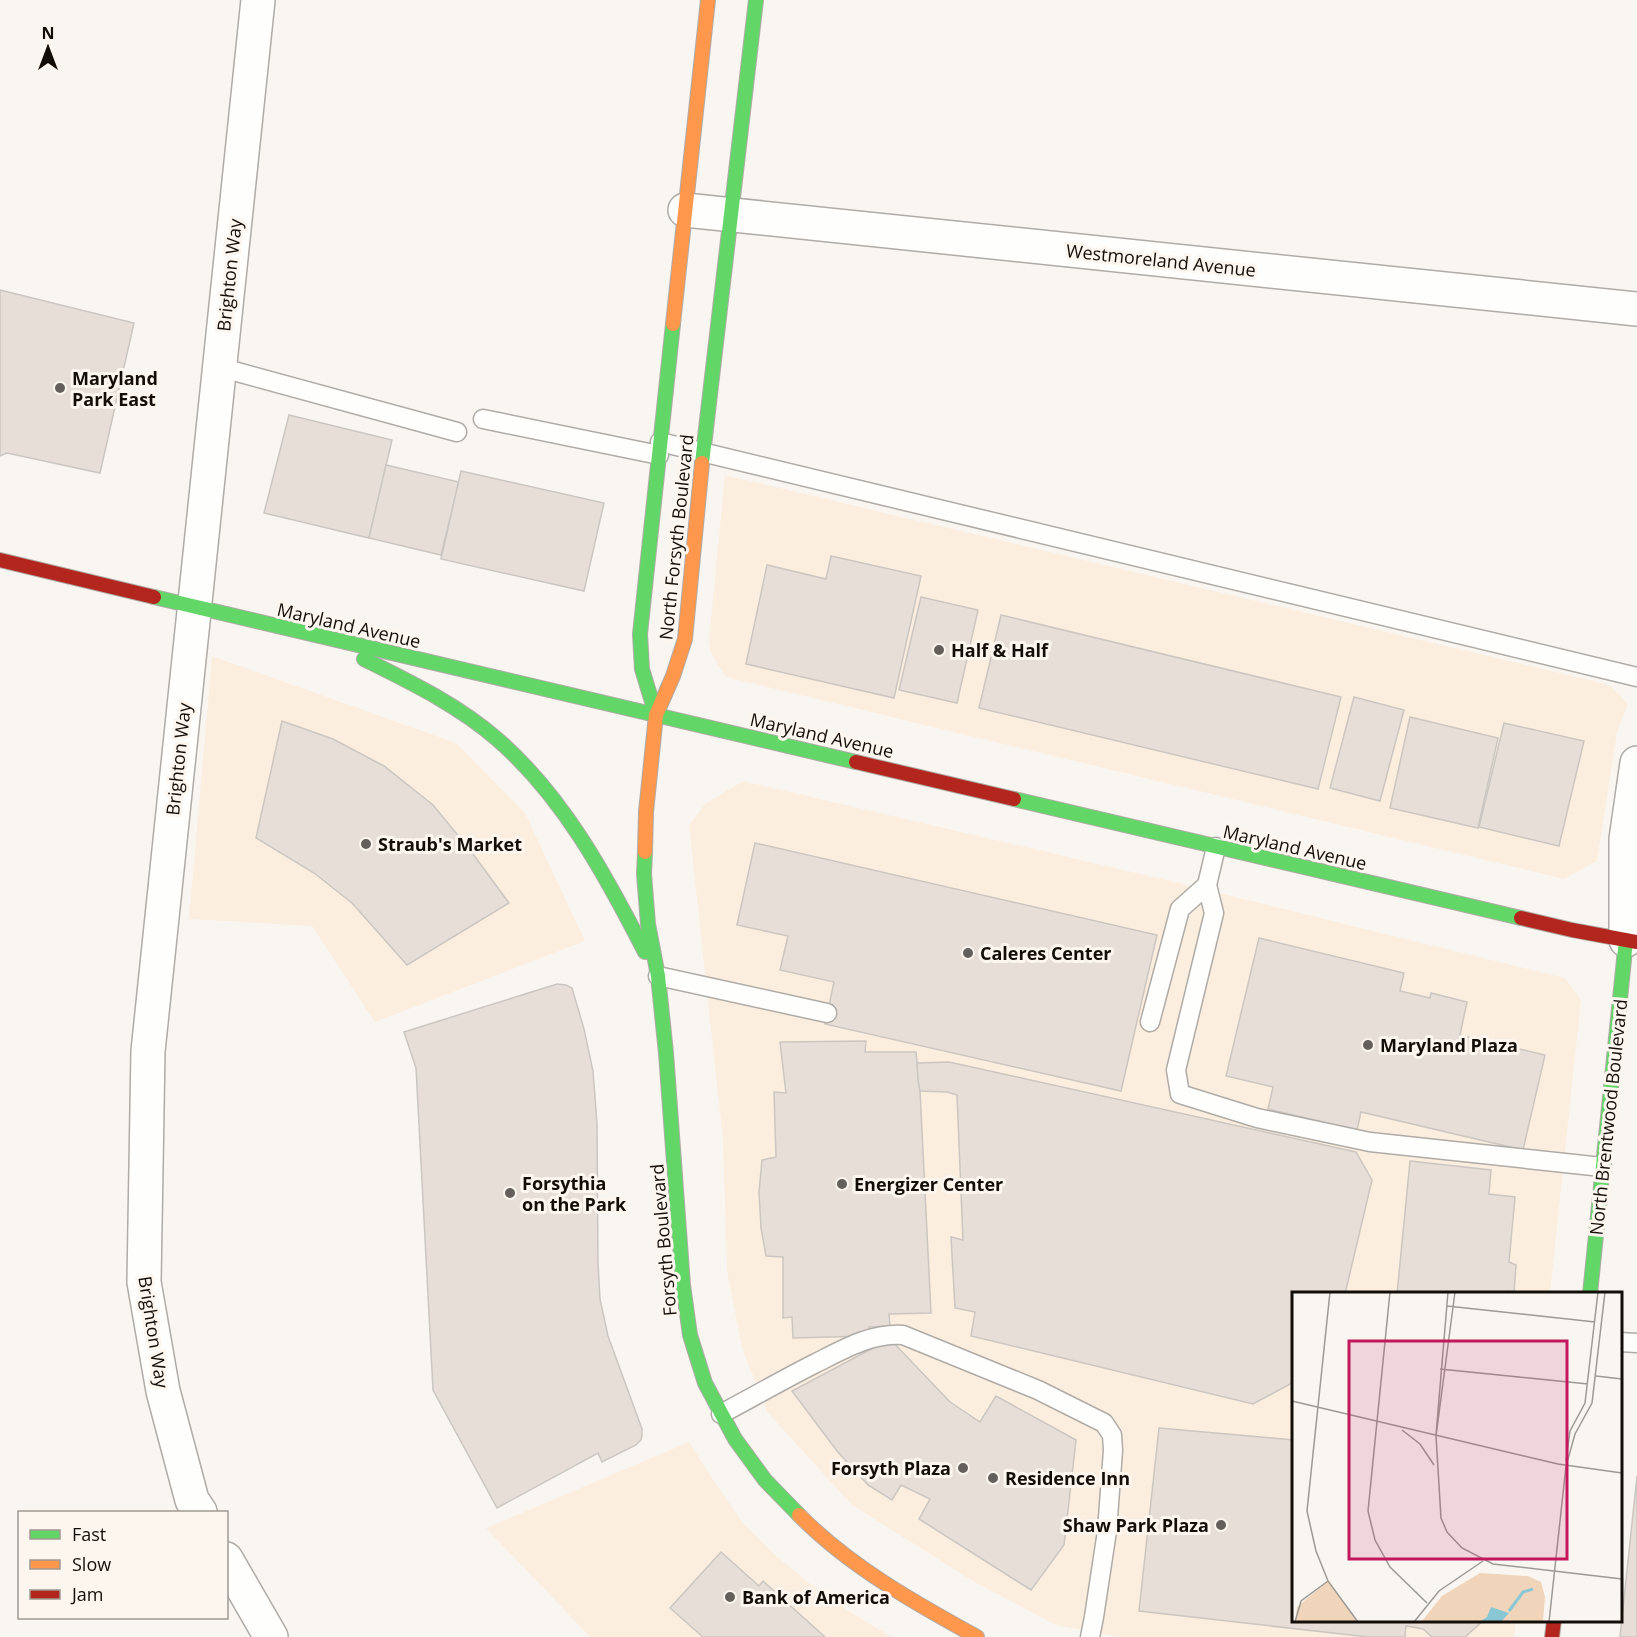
<svg xmlns="http://www.w3.org/2000/svg" width="1637" height="1637" font-family="'Open Sans',sans-serif">
<style>
.built{fill:#fceedf}
.building{fill:#e7dfd7;stroke:#cbc6c1;stroke-width:1.5}
.lines{fill:none;stroke-linecap:round;stroke-linejoin:round}
.lane-casing{stroke:#afaba6;stroke-width:21}
.street-casing{stroke:#afaba6;stroke-width:36}
.fast-casing{stroke:#afaba6;stroke-width:16}
.slow-casing{stroke:#afaba6;stroke-width:16}
.jam-casing{stroke:#afaba6;stroke-width:16}
.lane{stroke:#fefefd;stroke-width:18}
.street{stroke:#fefefd;stroke-width:33}
.fast{stroke:#63d668;stroke-width:14}
.slow{stroke:#ff974d;stroke-width:14}
.jam{stroke:#b3261e;stroke-width:14}
.poi-dot{fill:#645f5a;stroke:#fcf6ef;stroke-width:2}
.labels{text-anchor:middle;dominant-baseline:central;stroke-width:6;stroke-linejoin:round;paint-order:stroke}
.street-label{font-size:18px;fill:#130d08;stroke:#fcf6ef}
.poi-label{font-size:18px;font-weight:bold;fill:#130d08;stroke:#fcf6ef;text-anchor:start}
.inset-river{fill:none;stroke:#8ac7d5;stroke-width:3}
.inset-road{fill:none;stroke:#9d9994;stroke-width:1.5}
.view{fill:#c2185b;fill-opacity:0.15;stroke:#c2185b;stroke-width:3}
.inset-edge{fill:none;stroke:#130d08;stroke-width:3}
</style>
<rect width="100%" height="100%" fill="#f9f6f2"/>
<g class="built">
<path d="M725,475L1610,685L1628,704L1617,733L1597,861L1564,879L726,677L711,653L709,640Z"/>
<path d="M212,656L456,743L525,813L585,941L375,1022L312,926L189,919Z"/>
<path d="M743,781L1162,879L1565,978L1581,1000L1550,1293L1294,1294V1620L1516,1621L1514,1637H1120L1056,1625L976,1583L852,1505L768,1413L742,1348L727,1271L723,1141L689,825L705,804Z"/>
<path d="M689,1442L714,1481L743,1523L774,1554L809,1583L852,1613L892,1637H590L486,1528Z"/>
</g>
<g class="building">
<path d="M0,290L134,323L100,473L7,453L0,456Z"/>
<path d="M289,415L392,440L369,538L264,513Z"/>
<path d="M386,465L459,482L441,555L369,538Z"/>
<path d="M461,471L604,503L584,591L441,559Z"/>
<path d="M831,556L921,576L894,698L746,664L767,565L826,579Z"/>
<path d="M921,597L978,610L957,703L899,690Z"/>
<path d="M1001,615L1341,697L1318,789L979,708Z"/>
<path d="M1354,697L1404,710L1380,801L1330,788Z"/>
<path d="M1410,717L1498,738L1478,828L1390,808Z"/>
<path d="M282,721L333,739L384,766L433,805L470,850L509,903L407,965L352,903L314,873L256,838Z"/>
<path d="M1504,723L1584,741L1559,846L1479,827Z"/>
<path d="M755,843L1157,935L1121,1091L825,1024L834,982L780,970L788,936L737,925Z"/>
<path d="M1259,938L1404,973L1400,991L1430,998L1431,993L1467,1002L1460,1035L1545,1055L1523,1150L1361,1112L1357,1130L1268,1109L1273,1087L1226,1076Z"/>
<path d="M557,984L566,985L572,988L584,1029L593,1071L597,1124L598,1263L600,1299L608,1336L642,1429V1435L641,1440L636,1445L602,1462L598,1453L497,1508L433,1390L416,1068L404,1032Z"/>
<path d="M866,1041L865,1052H916L920,1091L931,1313L889,1314L890,1326L869,1327L870,1336L793,1338L792,1317L783,1318V1257L766,1256L761,1228L759,1192L762,1160L776,1157L774,1092L786,1093L780,1042Z"/>
<path d="M949,1062L1356,1152L1372,1180L1345,1294H1294V1382L1253,1404L971,1336L975,1312L955,1308L951,1237L963,1240L957,1095L947,1092L920,1091L918,1080L917,1063Z"/>
<path d="M1410,1161L1491,1170L1489,1194L1515,1197L1509,1262L1516,1265L1514,1292L1506,1291V1294H1397Z"/>
<path d="M890,1339L950,1402L980,1422L996,1396L1076,1440L1064,1545L1031,1590L919,1519L930,1499L901,1485L892,1500L868,1485L837,1451L792,1391Z"/>
<path d="M1159,1428L1294,1440V1620H1484L1465,1637H1432L1423,1629L1406,1626L1405,1637H1368L1139,1611Z"/>
<path d="M1637,1476V1637H1620Z"/>
<path d="M721,1552L759,1586L763,1581L825,1637H703L670,1608Z"/>
</g>
<g class="lines">
<g class="lane-casing">
<g id="lane">
<path d="M219,367L457,432"/>
<path d="M483,419L659,455"/>
<path d="M660,442L1637,677"/>
<path d="M1216,847L1207,885L1214,913L1176,1070L1180,1094L1257,1118L1370,1142L1602,1167"/>
<path d="M658,976L827,1013"/>
<path d="M1150,1022L1180,909L1207,885"/>
<path d="M1620,1342L1637,1343"/>
<path d="M721,1414C753,1397 784,1379 816,1363C844,1349 871,1333 903,1335L1038,1390L1104,1423L1112,1435L1113,1450L1107,1531L1094,1617L1090,1637"/>
</g>
</g>
<g class="street-casing">
<g id="street">
<path d="M685,210L1637,309"/>
<path d="M1626,940V839L1637,763"/>
<path d="M200,1512L192,1500L163,1391L144,1282L148,1051L258,0"/>
<path d="M226,1559L271,1637"/>
</g>
</g>
<g class="fast-casing">
<g id="fast">
<path d="M702,463L756,0"/>
<path d="M154,597L856,762"/>
<path d="M364,659C410,682 458,705 497,739C563,796 606,876 645,952"/>
<path d="M656,715L642,669L640,634L673,324"/>
<path d="M1014,799L1521,918"/>
<path d="M645,852L644,874L648,924L658,976L666,1053L683,1285L690,1335L705,1383L735,1439L765,1480L799,1515"/>
<path d="M1590,1294L1626,940"/>
</g>
</g>
<g class="slow-casing">
<g id="slow">
<path d="M673,324L708,0"/>
<path d="M645,852L646,812L656,715L673,676L685,639L702,463"/>
<path d="M799,1515C849,1566 915,1603 977,1637"/>
</g>
</g>
<g class="jam-casing">
<g id="jam">
<path d="M0,560L154,597"/>
<path d="M856,762L1014,799"/>
<path d="M1521,918L1572,930L1637,942"/>
<path d="M1552,1637L1554,1620"/>
</g>
</g>
<use href="#lane" class="lane"/>
<use href="#street" class="street"/>
<use href="#fast" class="fast"/>
<use href="#slow" class="slow"/>
<use href="#jam" class="jam"/>
</g>
<g class="poi-dot">
<circle cx="60" cy="388" r="6"/>
<circle cx="939" cy="650" r="6"/>
<circle cx="366" cy="844" r="6"/>
<circle cx="968" cy="953" r="6"/>
<circle cx="1368" cy="1045" r="6"/>
<circle cx="842" cy="1184" r="6"/>
<circle cx="510" cy="1193" r="6"/>
<circle cx="963" cy="1468" r="6"/>
<circle cx="993" cy="1478" r="6"/>
<circle cx="1221" cy="1525" r="6"/>
<circle cx="730" cy="1597" r="6"/>
</g>
<g class="labels">
<g class="street-label">
<text transform="translate(1161 260) rotate(6)">Westmoreland Avenue</text>
<text transform="translate(229 275) rotate(-84)">Brighton Way</text>
<text transform="translate(676 537) rotate(-84)">North Forsyth Boulevard</text>
<text transform="translate(349 625) rotate(13)">Maryland Avenue</text>
<text transform="translate(822 735) rotate(13)">Maryland Avenue</text>
<text transform="translate(178 759) rotate(-84)">Brighton Way</text>
<text transform="translate(1295 847) rotate(13)">Maryland Avenue</text>
<text transform="translate(1608 1117) rotate(-84)">North Brentwood Boulevard</text>
<text transform="translate(663 1240) rotate(-95)">Forsyth Boulevard</text>
<text transform="translate(154 1332) rotate(81)">Brighton Way</text>
</g>
<g class="poi-label">
<text x="72" y="378">Maryland<tspan x="72" dy="21">Park East</tspan></text>
<text x="951" y="650">Half &amp; Half</text>
<text x="378" y="844">Straub's Market</text>
<text x="980" y="953">Caleres Center</text>
<text x="1380" y="1045">Maryland Plaza</text>
<text x="522" y="1183">Forsythia<tspan x="522" dy="21">on the Park</tspan></text>
<text x="854" y="1184">Energizer Center</text>
<text x="951" y="1468" text-anchor="end">Forsyth Plaza</text>
<text x="1005" y="1478">Residence Inn</text>
<text x="1209" y="1525" text-anchor="end">Shaw Park Plaza</text>
<text x="742" y="1597">Bank of America</text>
</g>
</g>
<g transform="translate(1292 1292)">
<rect width="330" height="330" fill="#f9f6f2"/>
<path d="M188,281L236,284L249,290L253,305L251,330H129L150,304ZM36,289L66,330H3L5,315Z" fill="#f0d5ba"/>
<path d="M199,315L217,321L209,330H187L195,325Z" fill="#8ac7d5"/>
<path class="inset-river" d="M217,319L231,300L241,297"/>
<path class="inset-road" d="M38,0L15,219L24,259L36,289L66,330M98,0L76,219L83,248L98,275L135,311M155,14L303,30M148,77L296,92M304,84L330,87M0,109L266,172L330,181M110,138L128,152L142,173M144,143L156,0M144,144L163,0M144,144L149,226L155,240L170,256L201,272L330,287M274,169L278,139L293,111L306,0M274,174L283,142L300,111L313,0M3,330L9,309L36,289M122,330L147,299L191,269M257,330L274,174"/>
<path class="view" d="M57,49H275V267H57Z"/>
<rect width="330" height="330" class="inset-edge"/>
</g>
<rect x="18" y="1511" width="210" height="108" fill="#fcf6ef" stroke="#9f9993" stroke-width="1.5"/>
<rect x="30" y="1530" width="30" height="9" fill="#63d668" stroke="#9f9993" stroke-width="1.5"/>
<text x="72" y="1541" font-size="18" fill="#130d08">Fast</text>
<rect x="30" y="1560" width="30" height="9" fill="#ff974d" stroke="#9f9993" stroke-width="1.5"/>
<text x="72" y="1571" font-size="18" fill="#130d08">Slow</text>
<rect x="30" y="1590" width="30" height="9" fill="#b3261e" stroke="#9f9993" stroke-width="1.5"/>
<text x="72" y="1601" font-size="18" fill="#130d08">Jam</text>
<g transform="translate(48 48)" stroke="#fcf6ef" stroke-width="4.5" paint-order="stroke">
<path d="M0-4.5L10 22L0 15L-10 22Z" fill="#130d08"/>
<text y="-9" font-size="16" font-weight="bold" text-anchor="middle" fill="#130d08">N</text>
</g>
</svg>
